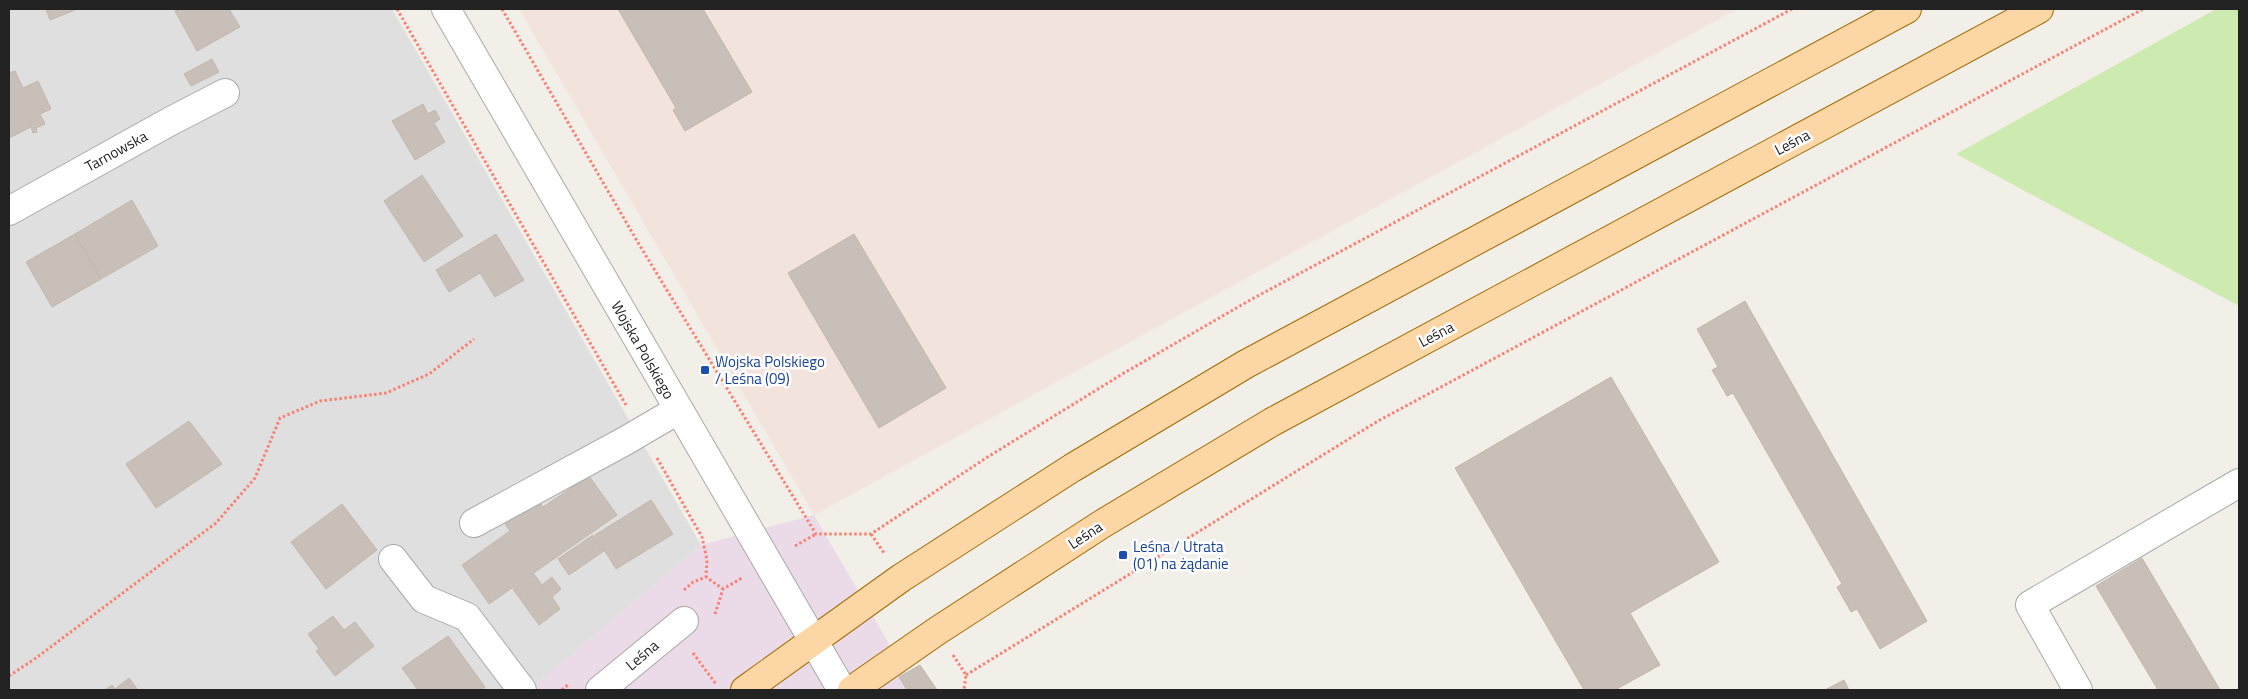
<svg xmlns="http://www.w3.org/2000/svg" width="2248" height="699" font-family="'Titillium Web',sans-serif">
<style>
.residential{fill:#e0dfdf}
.industrial{fill:#ebdbe8}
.military{fill:#f3e3dd}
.grass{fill:#cdebb0}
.building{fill:#c7bfb8;stroke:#c4b6ab}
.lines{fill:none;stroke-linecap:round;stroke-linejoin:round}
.minor-casing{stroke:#a9a9a9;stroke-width:30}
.major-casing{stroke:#a06b00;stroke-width:30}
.path{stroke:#fa8072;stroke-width:3;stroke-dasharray:2.5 2.5;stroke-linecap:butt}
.minor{stroke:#fff;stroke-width:28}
.major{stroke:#fcd6a4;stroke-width:28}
.transit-dot{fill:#1a4fb4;stroke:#fff;stroke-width:2}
.labels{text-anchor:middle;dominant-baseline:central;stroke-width:5;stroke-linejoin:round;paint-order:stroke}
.street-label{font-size:15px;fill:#222;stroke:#fff}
.transit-label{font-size:15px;fill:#164399;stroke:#fff;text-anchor:start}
</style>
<rect width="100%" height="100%" fill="#f2efe9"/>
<path class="residential" d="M9,9H392L701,545L530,690H9Z"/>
<path class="industrial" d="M814,515L916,690H530L701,545Z"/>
<path class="military" d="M519,9H1737L814,515Z"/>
<path class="grass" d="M2216,9H2239V306L1956,154Z"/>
<g class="building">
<path d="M46,9H75V10L50,20Z"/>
<path d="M179,9H229L240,27L197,51L175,11Z"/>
<path d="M618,9H703L752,92L685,131L673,110L676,108Z"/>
<path d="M212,59L219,72L191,86L184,74Z"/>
<path d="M15,71L23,88L38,81L51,109L40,114L45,124L36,128L37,132L33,133L31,127L9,138V73Z"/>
<path d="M423,104L428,114L435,110L440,119L434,123L445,142L415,160L392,121Z"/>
<path d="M422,175L463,236L424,262L384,201Z"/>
<path d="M132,200L158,246L101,279L75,234Z"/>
<path d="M75,234L101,279L52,307L26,262Z"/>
<path d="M496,234L524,280L495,297L480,273L449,292L436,270Z"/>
<path d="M854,234L946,388L879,428L788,273Z"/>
<path d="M1745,301L1927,621L1880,649L1857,609L1851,612L1837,587L1842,584L1733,393L1727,396L1712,370L1718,367L1697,329Z"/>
<path d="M1611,377L1719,562L1630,613L1660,665L1615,690H1584L1455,468Z"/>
<path d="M189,421L222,464L156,508L126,464Z"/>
<path d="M589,476L617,515L489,604L462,565L510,531L505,524L538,500L543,507Z"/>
<path d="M651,500L673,534L616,569L595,535Z"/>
<path d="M342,504L377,550L326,589L291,542Z"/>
<path d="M593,535L604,551L569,575L558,559Z"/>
<path d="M2142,558L2220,690H2158L2096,586Z"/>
<path d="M534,574L542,585L552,577L561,589L552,597L560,609L539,625L513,589Z"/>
<path d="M333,616L344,630L355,622L374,646L335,676L316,651L319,649L308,634Z"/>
<path d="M448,636L485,687L481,690H418L402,668Z"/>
<path d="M920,665L937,690H907L899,677Z"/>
<path d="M129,678L138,690H105L112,685L115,689Z"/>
<path d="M1844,680L1849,690H1825Z"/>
</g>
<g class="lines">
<g class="minor-casing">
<g id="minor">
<path d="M446,9L842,690"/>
<path d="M9,211L169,122L225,93"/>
<path d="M474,523L625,441L678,410"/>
<path d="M393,559L424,599L467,617L522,690"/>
<path d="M600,690L684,621"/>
<path d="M2078,690L2030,605L2239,483"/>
</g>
</g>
<g class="major-casing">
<g id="major">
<path d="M745,690L901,578L1072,468L1246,364L1907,9"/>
<path d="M852,690L937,631L1102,524L1272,422L2039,9"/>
</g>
</g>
<g class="path">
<path d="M397,9L626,405"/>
<path d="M502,9L640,246L816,534H871L986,458L1124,373L1252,299L1792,9"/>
<path d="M657,458L702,537L707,560L706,577"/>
<path d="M871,534L884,553"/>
<path d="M795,546L816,534"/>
<path d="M684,590L693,582L706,577L723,589"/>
<path d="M715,614L723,589L742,578"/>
<path d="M693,653L716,684"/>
<path d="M953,655L966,675L964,690"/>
<path d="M966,675L1378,421L2143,9"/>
<path d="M9,676L36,658L216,523L255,478L280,418L320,401L386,393L429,374L474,339"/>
<path d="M562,690L569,684"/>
</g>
<use href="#minor" class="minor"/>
<use href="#major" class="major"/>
</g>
<g class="transit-dot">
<rect x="700" y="365" width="10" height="10" rx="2.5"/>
<rect x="1118" y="550" width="10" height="10" rx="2.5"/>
</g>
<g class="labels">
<g class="street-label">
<text transform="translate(1792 142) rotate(-28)">Leśna</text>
<text transform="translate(116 151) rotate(-29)">Tarnowska</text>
<text transform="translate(1436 334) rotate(-28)">Leśna</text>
<text transform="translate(643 350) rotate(60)">Wojska Polskiego</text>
<text transform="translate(1085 535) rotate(-33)">Leśna</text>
<text transform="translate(642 655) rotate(-40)">Leśna</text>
</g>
<g class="transit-label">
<text x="715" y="361">Wojska Polskiego<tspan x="715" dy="17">/ Leśna (09)</tspan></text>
<text x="1133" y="546">Leśna / Utrata<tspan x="1133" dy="17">(01) na żądanie</tspan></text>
</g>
</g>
<rect width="2248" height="699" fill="none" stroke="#222222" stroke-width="20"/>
</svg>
